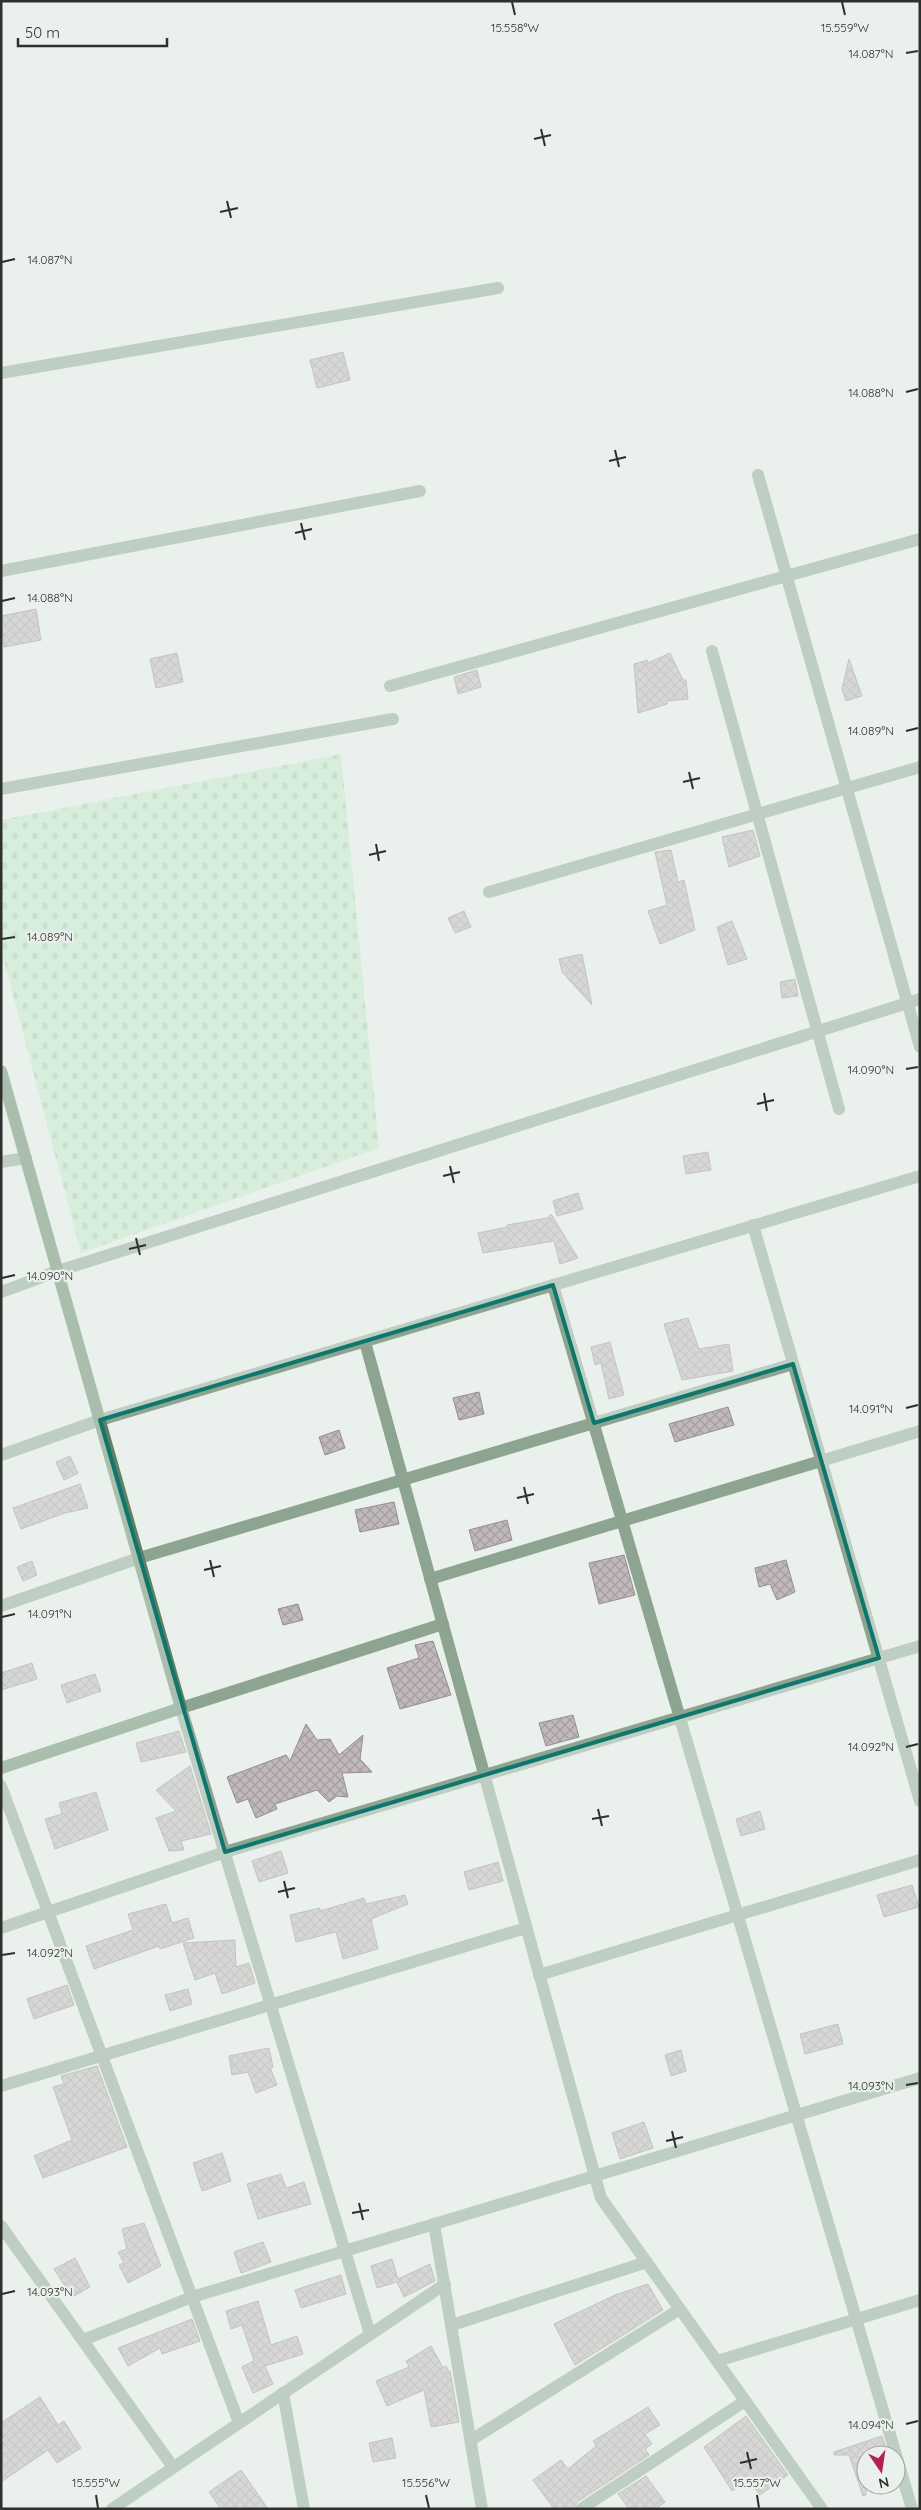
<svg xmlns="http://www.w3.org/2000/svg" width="921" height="2510" font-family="Quicksand,sans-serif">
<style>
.cemetery{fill:url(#cemetery-stones)}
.building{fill:url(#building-cross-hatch);stroke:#968e90}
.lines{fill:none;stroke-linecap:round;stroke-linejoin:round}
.street{stroke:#8da491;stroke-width:12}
.secondary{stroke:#5e8065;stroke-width:12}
.marked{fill:none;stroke:#0f766e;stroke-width:4;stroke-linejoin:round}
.ticks{fill:none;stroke:#2e302e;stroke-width:2}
.ticks-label{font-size:12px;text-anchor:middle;fill:#2e302e;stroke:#eaf0eb;stroke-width:4.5;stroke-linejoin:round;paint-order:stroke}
</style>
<defs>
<pattern id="cemetery-stones" width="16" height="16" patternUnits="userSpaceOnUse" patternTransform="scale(1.25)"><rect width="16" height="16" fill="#c3ecca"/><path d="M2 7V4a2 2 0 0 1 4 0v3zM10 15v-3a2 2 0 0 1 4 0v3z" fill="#a8cbae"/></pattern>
<pattern id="building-cross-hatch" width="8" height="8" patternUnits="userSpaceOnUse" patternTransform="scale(1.25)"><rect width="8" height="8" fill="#c0b8ba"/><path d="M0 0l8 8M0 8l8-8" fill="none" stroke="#a59ea0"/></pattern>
</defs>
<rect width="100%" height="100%" fill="#eaf0eb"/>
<path class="cemetery" d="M341,754L379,1148L81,1253L1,950V820Z"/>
<g class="building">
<path d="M343,352L350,380L317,388L310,360Z"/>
<path d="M36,609L41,640L4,647L1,616Z"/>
<path d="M177,653L183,682L156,688L150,659Z"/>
<path d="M670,653L683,680H686L688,699L667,701V704L638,713L634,664L647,660L648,663Z"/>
<path d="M849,659L862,696L846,701L842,689Z"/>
<path d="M477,670L481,687L458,694L454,677Z"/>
<path d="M753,830L760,856L729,867L722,837Z"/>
<path d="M671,850L678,882L684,880L695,930L660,944L648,911L667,905L655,852Z"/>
<path d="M464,911L471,927L455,933L448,918Z"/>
<path d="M732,921L747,959L728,965L717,927Z"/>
<path d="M582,954L592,1005L562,972L559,959Z"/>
<path d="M795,979L798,996L782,998L780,982Z"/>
<path d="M708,1152L711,1170L686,1174L683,1156Z"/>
<path d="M578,1193L583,1209L557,1216L553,1201Z"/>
<path d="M551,1214L578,1258L560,1264L554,1241L483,1253L478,1233L507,1227V1225L547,1218Z"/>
<path d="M688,1318L699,1349L729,1344L733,1371L682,1380L664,1324Z"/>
<path d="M610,1342L624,1395L609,1399L601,1363L595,1365L591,1347Z"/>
<path d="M479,1392L484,1414L459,1420L453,1398Z"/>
<path d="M728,1407L734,1425L675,1442L669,1424Z"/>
<path d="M339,1430L345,1448L325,1455L319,1437Z"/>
<path d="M70,1456L78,1473L64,1480L56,1462Z"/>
<path d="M80,1484L88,1508L65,1513L21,1529L13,1508Z"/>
<path d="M394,1502L399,1524L360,1532L355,1510Z"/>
<path d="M507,1520L512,1540L475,1551L469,1530Z"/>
<path d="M624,1555L635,1595L599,1604L589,1563Z"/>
<path d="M786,1560L795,1592L777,1600L770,1584L759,1587L755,1568Z"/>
<path d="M32,1561L37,1575L23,1581L17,1567Z"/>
<path d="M298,1604L303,1620L283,1625L278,1609Z"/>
<path d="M433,1641L451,1695L400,1709L387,1668L419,1658L415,1645Z"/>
<path d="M32,1663L37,1679L1,1690V1673Z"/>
<path d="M95,1674L101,1691L67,1703L61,1685Z"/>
<path d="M573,1715L579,1737L546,1746L539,1723Z"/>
<path d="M306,1724L317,1740L330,1739L339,1755L363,1735L360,1759L372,1772L342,1773L348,1797L337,1796L329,1802L317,1790L275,1804L277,1809L256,1818L248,1799L237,1803L227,1777L286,1755L290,1761Z"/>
<path d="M179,1731L186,1752L141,1762L136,1743Z"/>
<path d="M190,1766L211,1834L181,1841L184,1850L169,1851L156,1818L176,1811L156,1790Z"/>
<path d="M96,1792L108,1830L55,1849L45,1819L62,1814L59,1803Z"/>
<path d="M760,1811L765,1829L741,1836L736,1819Z"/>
<path d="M281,1851L288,1873L259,1882L252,1861Z"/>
<path d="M498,1862L503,1881L469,1890L464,1872Z"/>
<path d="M912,1885L919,1907L884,1917L877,1895Z"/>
<path d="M405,1895L408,1904L371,1919L378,1949L343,1959L336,1932L296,1942L290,1915L320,1908V1911L364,1898L366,1904Z"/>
<path d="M166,1904L172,1923L188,1918L194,1938L160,1949L159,1946L94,1969L86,1946L133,1930L128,1914Z"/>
<path d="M235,1940L236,1967L249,1963L255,1983L222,1994L215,1973L195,1980L183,1943Z"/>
<path d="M67,1985L74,2005L34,2019L27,1999Z"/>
<path d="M188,1989L192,2004L170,2011L165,1995Z"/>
<path d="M838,2024L843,2044L805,2054L800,2034Z"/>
<path d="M269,2048L273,2067H270L277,2085L256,2093L248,2072L232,2075L229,2056Z"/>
<path d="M681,2050L686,2071L671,2076L665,2055Z"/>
<path d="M97,2066L127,2147L43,2178L34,2156L72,2140L53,2087L64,2084L61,2076Z"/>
<path d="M644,2122L653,2148L620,2159L612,2133Z"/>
<path d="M222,2153L231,2181L202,2191L193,2163Z"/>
<path d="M281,2174L286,2188L304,2182L311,2204L258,2219L247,2184Z"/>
<path d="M144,2223L161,2266L128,2283L119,2265L124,2263L118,2252L127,2249L122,2229Z"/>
<path d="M263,2242L271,2262L241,2273L234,2252Z"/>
<path d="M75,2258L90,2287L72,2297L54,2269Z"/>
<path d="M392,2259L398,2279L430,2264L435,2281L404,2297L397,2282L377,2288L371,2266Z"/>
<path d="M341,2275L346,2294L301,2308L295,2290Z"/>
<path d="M648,2284L663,2310L575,2365L554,2324L615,2295Z"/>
<path d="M258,2301L271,2345L297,2336L303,2354L265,2366L273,2384L253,2393L242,2367L254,2361L242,2325L231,2329L226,2311Z"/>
<path d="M192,2319L200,2341L162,2354L160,2348L128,2366L118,2348Z"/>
<path d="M431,2346L443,2368L446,2366L449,2372L450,2371L459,2422L431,2427L424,2390L387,2406L376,2381L409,2367L406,2361Z"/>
<path d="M40,2397L58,2425L64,2421L81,2448L57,2463L48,2450L1,2482V2423Z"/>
<path d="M648,2407L660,2425L645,2434L652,2444L645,2449L649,2455L577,2502L573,2509H554L533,2480L561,2460L568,2469L596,2446L593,2441Z"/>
<path d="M746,2416L788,2475L760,2495L749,2480L732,2491L704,2447Z"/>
<path d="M882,2436L888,2455H866V2495L863,2496L849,2455H834V2452Z"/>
<path d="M392,2438L396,2458L373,2462L369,2443Z"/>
<path d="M241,2470L268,2509H221L209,2492Z"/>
<path d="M646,2476L665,2502L656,2509H629L618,2494Z"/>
</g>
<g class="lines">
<g class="street">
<path d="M1,373L498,288"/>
<path d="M758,475L920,1047"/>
<path d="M1,571L420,491"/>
<path d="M712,651L839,1109"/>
<path d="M390,686L920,539"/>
<path d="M1,789L393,719"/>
<path d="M489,892L920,767"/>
<path d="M1,1162L26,1158"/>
<path d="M753,1225L920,1801"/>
<path d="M553,1285L896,2455"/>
<path d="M1,1292L58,1271L920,999"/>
<path d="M365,1342L601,2198L822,2509"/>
<path d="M1,1455L100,1420L920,1176"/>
<path d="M430,1579L920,1431"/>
<path d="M1,1606L139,1558L793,1364"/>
<path d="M1,1786L239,2423"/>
<path d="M1,1928L225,1852L920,1646"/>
<path d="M539,1975L920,1860"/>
<path d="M1,2086L526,1928"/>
<path d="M434,2224L482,2509"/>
<path d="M1,2226L173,2467"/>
<path d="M452,2325L647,2262"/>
<path d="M370,2334L181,1708L443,1624"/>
<path d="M83,2340L192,2297L920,2078"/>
<path d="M717,2361L920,2300"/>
<path d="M283,2393L304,2509"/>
<path d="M471,2440L680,2309"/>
<path d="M896,2455L912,2509"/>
<path d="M112,2509L445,2284"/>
<path d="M581,2509L745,2401"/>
</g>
<path class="secondary" d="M1,1071L181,1708L1,1768"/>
</g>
<path d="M0 0H921V2510H0ZM553,1285L594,1423L793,1364L879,1658L225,1852L100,1420Z" fill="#eaf0eb" fill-opacity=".55" fill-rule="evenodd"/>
<path class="marked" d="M553,1285L594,1423L793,1364L879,1658L225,1852L100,1420Z"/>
<path class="ticks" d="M512,2L515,15M842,2L845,15M906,53L918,51M541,129L545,146M534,139L551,135M227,201L231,218M220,212L238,208M2,262L15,259M906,392L918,389M615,450L619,467M609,461L626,457M301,523L305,540M295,533L312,529M2,601L15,598M906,731L918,728M689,772L693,789M683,782L700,778M376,844L379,861M369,855L386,851M2,939L15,937M906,1069L918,1067M764,1093L767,1111M757,1104L774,1100M450,1166L454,1183M443,1176L460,1172M136,1238L140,1255M129,1249L146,1245M2,1278L15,1275M906,1408L918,1405M524,1487L528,1504M517,1498L534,1494M210,1560L214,1577M204,1570L221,1566M2,1617L15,1614M906,1747L918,1744M598,1809L602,1826M592,1819L609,1816M284,1881L288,1898M278,1892L295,1888M2,1955L15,1953M906,2085L918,2083M672,2131L676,2148M666,2141L683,2137M359,2203L363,2220M352,2213L369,2210M2,2294L15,2291M906,2424L918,2421M747,2452L751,2469M740,2463L757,2459M96,2495L98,2508M426,2495L429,2508M757,2495L759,2508"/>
<g class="ticks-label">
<text x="515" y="32">15.558°W</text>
<text x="845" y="32">15.559°W</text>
<text x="871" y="58">14.087°N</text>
<text x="50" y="264">14.087°N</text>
<text x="871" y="397">14.088°N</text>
<text x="50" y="602">14.088°N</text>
<text x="871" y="735">14.089°N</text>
<text x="50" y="941">14.089°N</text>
<text x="871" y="1074">14.090°N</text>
<text x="50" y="1280">14.090°N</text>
<text x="871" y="1413">14.091°N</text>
<text x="50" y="1618">14.091°N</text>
<text x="871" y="1751">14.092°N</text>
<text x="50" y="1957">14.092°N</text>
<text x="871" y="2090">14.093°N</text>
<text x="50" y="2296">14.093°N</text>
<text x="871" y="2429">14.094°N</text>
<text x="96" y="2487">15.555°W</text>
<text x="426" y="2487">15.556°W</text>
<text x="757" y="2487">15.557°W</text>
</g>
<rect width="921" height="2510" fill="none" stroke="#2e302e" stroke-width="5"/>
<g transform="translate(881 2470) rotate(167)"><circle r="24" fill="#eaf0eb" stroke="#9fa39f"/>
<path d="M0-4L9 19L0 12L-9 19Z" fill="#b12254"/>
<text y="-8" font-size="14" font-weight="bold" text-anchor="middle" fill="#2e302e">N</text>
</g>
<path d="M18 38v8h149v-8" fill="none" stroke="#2e302e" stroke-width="2.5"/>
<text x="25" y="38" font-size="15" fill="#2e302e" stroke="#eaf0eb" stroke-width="4" paint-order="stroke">50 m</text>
</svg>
